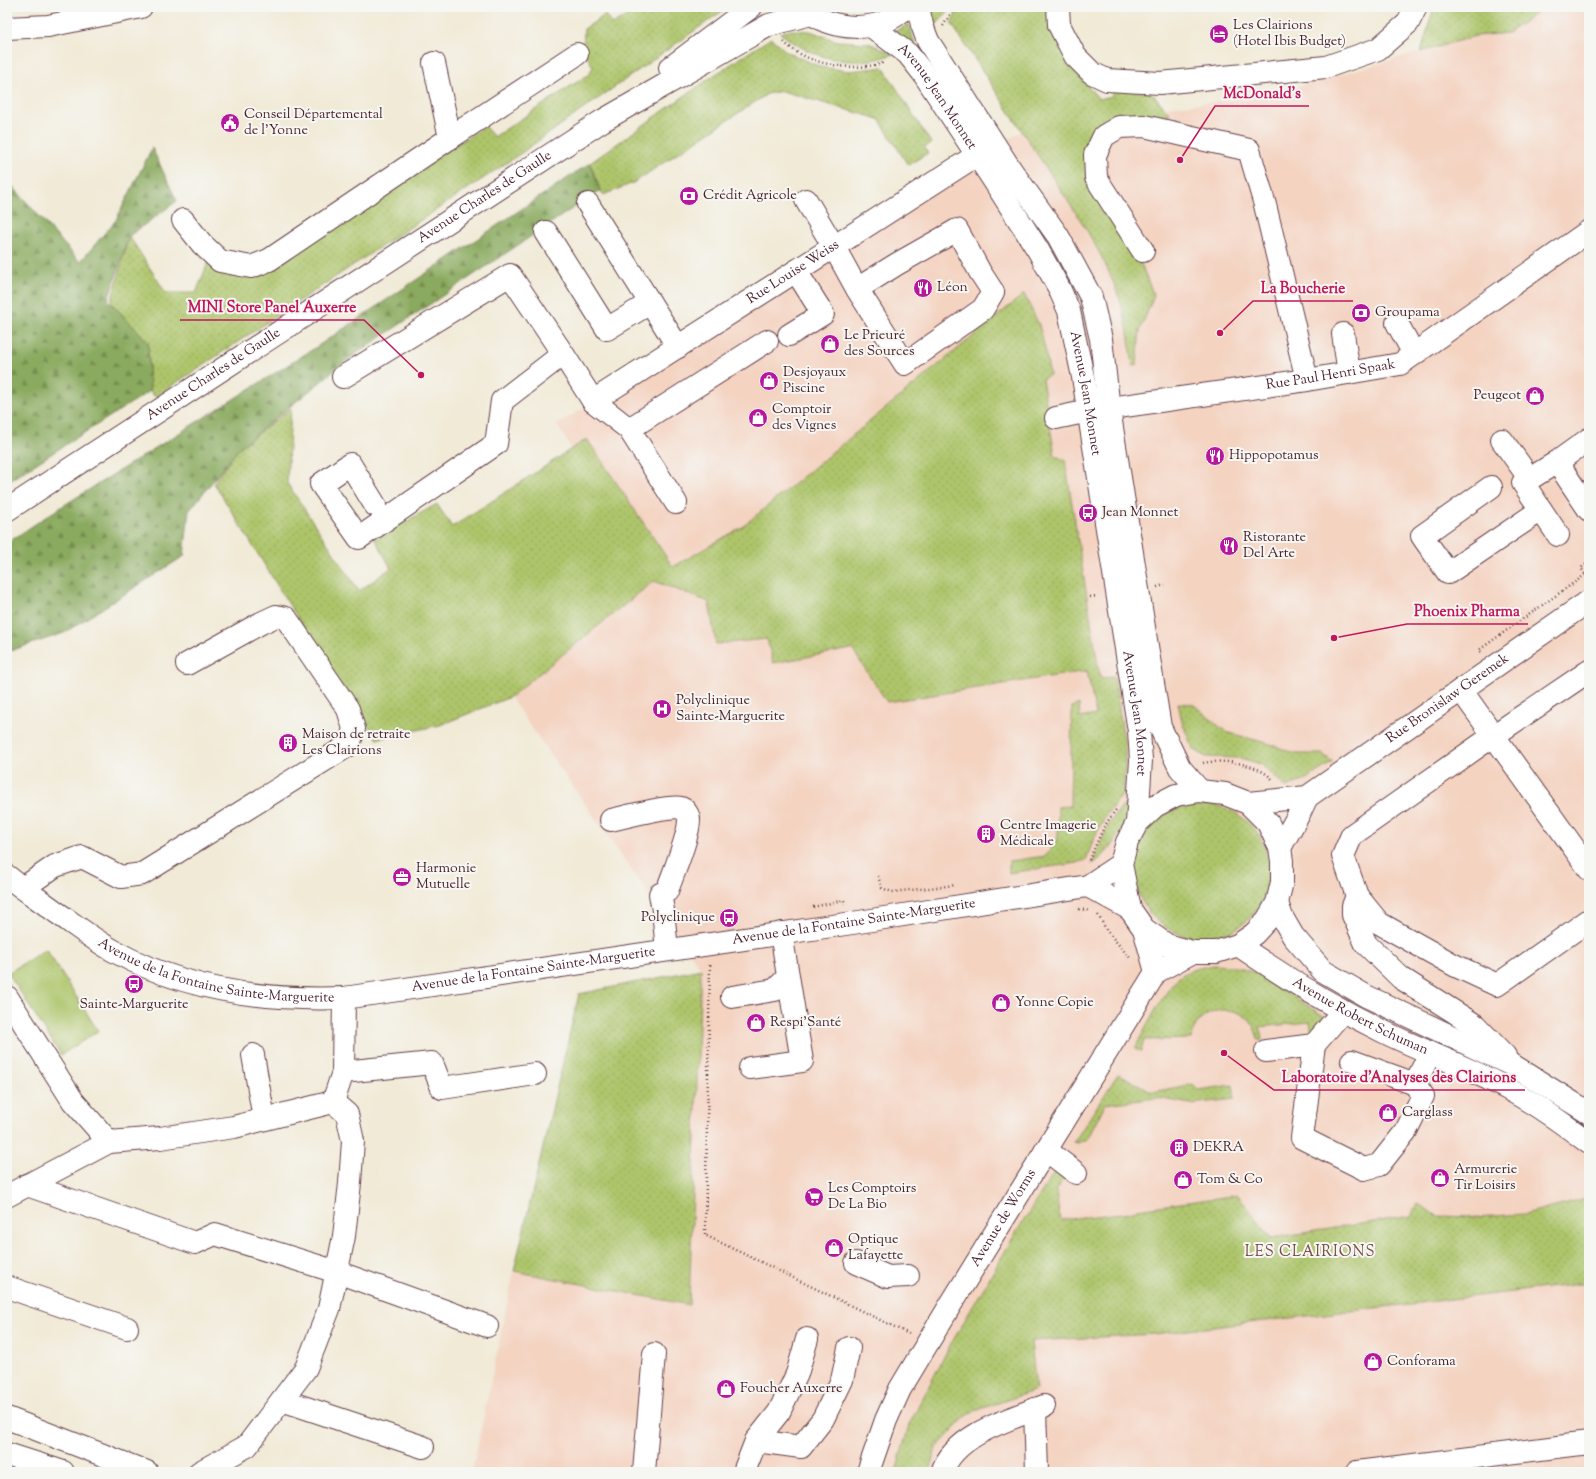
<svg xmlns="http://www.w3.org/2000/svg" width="1596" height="1479" font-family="'Sorts Mill Goudy',serif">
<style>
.built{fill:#f4d3c1}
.grass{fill:url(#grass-dots);stroke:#7c724a}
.forest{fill:url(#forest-firs);stroke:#6a6444}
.garden{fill:#adc56a;stroke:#7c724a}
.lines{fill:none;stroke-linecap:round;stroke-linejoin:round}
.minor-casing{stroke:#633d45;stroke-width:24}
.major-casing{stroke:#633d45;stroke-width:24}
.path{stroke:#633d45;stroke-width:2.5;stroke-dasharray:1 3;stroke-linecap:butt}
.minor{stroke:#fff;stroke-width:22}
.major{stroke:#fff;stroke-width:22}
.labels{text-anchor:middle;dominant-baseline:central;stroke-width:4;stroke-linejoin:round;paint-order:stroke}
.poi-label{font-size:14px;fill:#4a1f2b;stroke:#f6f6f2;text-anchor:start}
.street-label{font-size:14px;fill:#4a1f2b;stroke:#f6f6f2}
.neighbourhood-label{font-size:15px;letter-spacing:1px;fill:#7d4d49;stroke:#f6f6f2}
.leader{fill:none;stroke:#c2185b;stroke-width:1.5}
.callout-dot{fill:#c2185b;stroke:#f6f6f2;stroke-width:1.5}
.callout-label{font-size:15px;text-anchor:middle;font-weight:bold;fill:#c2185b;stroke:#f6f6f2;stroke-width:4;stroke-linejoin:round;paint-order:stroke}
</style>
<defs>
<pattern id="grass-dots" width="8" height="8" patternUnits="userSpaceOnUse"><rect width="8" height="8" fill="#adc56a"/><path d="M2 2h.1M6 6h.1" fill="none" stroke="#96a95c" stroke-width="1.8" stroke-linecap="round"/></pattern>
<pattern id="forest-firs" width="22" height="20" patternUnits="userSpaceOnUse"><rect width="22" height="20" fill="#8aaa5e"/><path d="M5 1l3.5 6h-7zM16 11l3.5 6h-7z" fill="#738a4e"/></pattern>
</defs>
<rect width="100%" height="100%" fill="#f6f6f2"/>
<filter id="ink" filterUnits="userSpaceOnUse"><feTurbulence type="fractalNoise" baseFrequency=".025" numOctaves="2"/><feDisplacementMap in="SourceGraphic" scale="8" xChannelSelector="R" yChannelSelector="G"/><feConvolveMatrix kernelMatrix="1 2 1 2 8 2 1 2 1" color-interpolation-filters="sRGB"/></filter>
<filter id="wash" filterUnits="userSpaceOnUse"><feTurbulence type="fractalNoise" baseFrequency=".012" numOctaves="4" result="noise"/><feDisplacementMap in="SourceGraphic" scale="16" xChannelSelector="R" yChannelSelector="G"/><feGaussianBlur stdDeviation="0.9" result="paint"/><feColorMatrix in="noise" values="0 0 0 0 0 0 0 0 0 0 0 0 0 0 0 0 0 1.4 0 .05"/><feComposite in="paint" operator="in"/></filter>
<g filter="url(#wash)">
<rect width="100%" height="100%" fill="#f1ead7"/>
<path class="built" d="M1545,7H1589V1472H472L514,1271L689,1305L701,969L510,697L653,581L557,425L1039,120L1261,97L1476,36L1508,33Z"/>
<g class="grass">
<path d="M641,7H728L514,158L155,397L150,391L148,342L111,303L129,236L166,293H196L209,260L271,270L484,126L494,137L589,74L593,67L583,50L584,29L605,15L612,25Z"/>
<path d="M930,7H951L947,13L932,29L929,15Z"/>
<path d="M960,7H1051L1050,15L1074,70L1099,99L1112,96L1111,88L1152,93L1170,114L1131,120L1102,127L1086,143L1088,172L1135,249L1154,296L1140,330L1137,365L1133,366C1130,347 1128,328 1123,311C1115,280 1099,251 1083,224L951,23Z"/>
<path d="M1434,7H1545L1508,33L1475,36L1421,52Z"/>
<path d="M909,24L915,45L911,47L893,32Z"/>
<path d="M788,30L810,31L837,41L869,43L894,54C865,65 835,63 806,50C797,45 788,39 780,33Z"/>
<path d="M771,38L787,52L821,67L849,71L883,67L931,143L924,148L928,153L908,165L879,119L782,91L767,94L633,183L603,195L600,190L590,163L707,80Z"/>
<path d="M1024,294L1039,325L1045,349L1050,375L1042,379L1055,456L1065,460L1100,678L1114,677L1125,746V773L1123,794L1107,814L1094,838L1086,860L1077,863L1009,873V861L1046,856L1058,838V807L1070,806L1072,707L1079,704L1080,718L1096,715L1087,671L887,702L852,649L773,663L767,639L716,644L709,602L654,581L510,697L440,725L377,739L290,606L214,483L238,449L291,408L287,483L359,591L391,568L375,539L437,504L452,527L587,439L673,567L742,527Z"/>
<path d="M1178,703L1193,704L1226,732L1270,744L1296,754H1322L1333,762L1303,781L1286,787L1261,764L1240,758L1206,757L1193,749L1182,722Z"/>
<path d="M1131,798C1129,820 1111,854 1092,864L1108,826L1116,814Z"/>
<circle cx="1202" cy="871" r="67"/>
<path d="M1214,965L1230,966L1243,969L1258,974L1327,1018L1312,1035L1310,1022L1260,1027L1262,1040L1259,1041C1257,1035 1254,1026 1250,1021C1231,1000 1194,1011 1191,1039L1144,1040L1141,1051L1135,1048C1145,1030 1166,986 1182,975C1191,969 1203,967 1214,965Z"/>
<path d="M701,969L689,1305L514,1271L579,994Z"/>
<path d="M1118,1074L1153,1092L1193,1084L1198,1090L1233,1085L1235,1099L1191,1104L1157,1098L1105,1104L1088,1138L1078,1143L1074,1142Z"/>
<path d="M1058,1170L1064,1179L1056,1191L1060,1220L1131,1212L1138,1209L1238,1195L1271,1238L1411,1216L1418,1204L1438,1216L1476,1217L1525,1214L1589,1197V1283L1154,1334L1031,1341L1036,1390L969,1413L936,1448L929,1472H896L909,1425L948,1349L1014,1236L1055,1171Z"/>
</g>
<g class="forest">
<path d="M152,148L177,201L129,236L108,300L148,342L150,391L7,482V180L80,262L116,220Z"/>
<path d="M590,163L600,190L350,358L240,447L189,511L184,556L64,633L7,652V543L50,514L315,348Z"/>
</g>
<path class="garden" d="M46,949L98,1031L61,1055L8,973Z"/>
</g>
<g filter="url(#ink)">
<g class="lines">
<g class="minor-casing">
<g id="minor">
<path d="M918,7L922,25L928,41L1011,170L1058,236L1091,297L1101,339L1109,409L1160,727L1180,768L1200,791"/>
<path d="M1058,7L1059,25L1075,56L1092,73L1107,80L1160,83L1326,67L1378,49L1408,23L1416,7"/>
<path id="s1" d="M871,26L908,54L923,73L994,181L1038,250L1059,288L1069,311L1083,377L1139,731L1141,760L1137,823"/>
<path d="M450,138L577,54"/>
<path d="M806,200L834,247L857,289L905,364L983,309L993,292L980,272L957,230L897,264L857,289"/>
<path d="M588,204L678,347"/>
<path d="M183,220L202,244L220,261L251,267L269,260L450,138L434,63"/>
<path d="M546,232L607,329L650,303"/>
<path d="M1143,251L1096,178L1095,155L1104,136L1119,127L1144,126L1249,150L1265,205L1307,380"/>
<path d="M1397,323L1414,354"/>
<path d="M1343,334L1349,373"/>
<path d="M789,335L823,314L796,271"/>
<path d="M343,377L510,275L563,354L593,401L629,429L676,503"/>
<path id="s2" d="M593,401L988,148"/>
<path id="s3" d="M1056,418L1089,411L1307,380L1400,364L1589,231"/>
<path d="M629,429L767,341"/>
<path d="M1589,439L1557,462L1589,510"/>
<path d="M1502,440L1530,479"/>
<path d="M1557,462L1523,483L1558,535"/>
<path d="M1491,487L1422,536L1448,573L1541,510"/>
<path d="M375,505L350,464L321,484L359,538L496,444L502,401L563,354"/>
<path d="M1589,671L1493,736L1352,835L1343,856L1357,896L1379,923L1454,965L1497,985L1589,920"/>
<path d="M1461,690L1589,869"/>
<path id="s4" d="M1248,803L1307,797L1589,601"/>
<path d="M611,820C624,817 670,805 681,808C686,810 689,816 689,820C689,836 673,874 667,891L660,894L663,910L667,950"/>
<path d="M1280,848L1299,814L1307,797"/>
<path id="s5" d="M7,876C23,889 40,900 56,912C75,925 94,940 114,951C184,990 265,1001 344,998L859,922L1088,886L1121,864"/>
<path d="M1088,886L1130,909"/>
<path d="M23,888L55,866L82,857L121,877L142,874L349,745L354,729L348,709L286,618L276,616L261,623L187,664"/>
<path d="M1357,896L1353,906V915L1366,944L1401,978L1475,1025L1505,1056"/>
<path d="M1277,903L1282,917L1293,936L1323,971L1366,996L1514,1066L1589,1113"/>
<path d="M1144,929L1167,945L1193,952H1216L1238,945L1254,934L1267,920L1277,903L1282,882V861L1280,848L1268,823L1248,803L1225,794L1200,791L1176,795L1155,806L1137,823L1127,842L1121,864L1130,909L1144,929L1156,972"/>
<path id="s6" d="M1238,945C1284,977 1333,1007 1384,1032C1425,1052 1468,1067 1508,1089C1536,1104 1564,1124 1589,1143"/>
<path d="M7,997L73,1101L109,1142L160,1138L234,1127L333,1102L347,1114L353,1141L350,1183L344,1236L329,1309L306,1368L247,1446L200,1472"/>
<path d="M732,997L775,990L788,977"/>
<path d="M1314,1045L1302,1138L1364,1169L1379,1165L1406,1131L1423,1096L1415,1084"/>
<path d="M1266,1051L1314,1045L1343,1011"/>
<path d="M253,1055L264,1119"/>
<path d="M1352,1061L1415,1084L1430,1053"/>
<path d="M750,1068L802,1061L781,933"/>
<path d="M343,1072L432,1063L442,1088L535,1074"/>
<path d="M333,1102L343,1072L344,998"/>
<path d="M1046,1150L1076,1173"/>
<path d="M27,1185L195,1243L215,1234L337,1272L487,1326"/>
<path d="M7,1196L109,1142"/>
<path d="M856,1263L888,1277L908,1276"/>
<path d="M7,1287L127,1328"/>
<path d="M282,1400L423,1447"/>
<path d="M1035,1409L1037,1472"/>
<path d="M7,1418L147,1472"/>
<path d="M756,1441L801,1447L823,1419L842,1380L849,1348"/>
<path d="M7,1454L63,1472"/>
<path d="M644,1472L654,1354"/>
<path d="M745,1472V1469L756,1441L779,1412L797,1374L807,1339"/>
<path id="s7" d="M868,1472L886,1420L900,1389L951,1304L1156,972L1193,952"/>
<path d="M942,1472C955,1434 1010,1419 1044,1406"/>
<path d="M1357,1472L1589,1443"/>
</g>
</g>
<g class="major-casing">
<g id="major">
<path d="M803,7C831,32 879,35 906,7"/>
<path d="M7,28L48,26L141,7"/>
<path d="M670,68L751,7"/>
<path id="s8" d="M7,510L602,121L769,25L811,14"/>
</g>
</g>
<g class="path">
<path d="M943,26L955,7"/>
<path d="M784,42C806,65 856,73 885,62"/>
<path d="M1589,562L1581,568L1589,580"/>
<path d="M1157,587L1165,585"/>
<path d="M1090,597L1097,596"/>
<path d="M1481,652L1479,650L1585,575"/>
<path d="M1203,763C1224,759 1258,763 1273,780"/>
<path d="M1089,860L1104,827L1117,808"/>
<path d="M878,876L882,888L892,892L956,885"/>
<path d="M813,907L844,900L845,905"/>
<path d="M1079,909L1090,911"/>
<path d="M1098,915L1107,931L1131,959"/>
<path d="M710,965L705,1235L909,1334"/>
</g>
<use href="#minor" class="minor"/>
<use href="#major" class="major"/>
</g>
</g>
<defs>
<g id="hotel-disc" transform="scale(1)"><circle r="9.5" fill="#b5179e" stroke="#f6f6f2"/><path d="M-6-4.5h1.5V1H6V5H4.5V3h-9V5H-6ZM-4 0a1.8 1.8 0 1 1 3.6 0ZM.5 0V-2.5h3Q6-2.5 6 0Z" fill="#fff"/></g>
<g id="civic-disc" transform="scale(1)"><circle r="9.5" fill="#b5179e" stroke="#f6f6f2"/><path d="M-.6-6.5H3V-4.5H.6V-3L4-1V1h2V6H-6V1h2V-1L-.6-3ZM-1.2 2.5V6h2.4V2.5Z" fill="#fff"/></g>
<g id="bank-disc" transform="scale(1)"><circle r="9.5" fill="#b5179e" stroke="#f6f6f2"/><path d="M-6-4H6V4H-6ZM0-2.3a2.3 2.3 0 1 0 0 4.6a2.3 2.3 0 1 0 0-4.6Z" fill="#fff"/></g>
<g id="restaurant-disc" transform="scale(1)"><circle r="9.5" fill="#b5179e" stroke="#f6f6f2"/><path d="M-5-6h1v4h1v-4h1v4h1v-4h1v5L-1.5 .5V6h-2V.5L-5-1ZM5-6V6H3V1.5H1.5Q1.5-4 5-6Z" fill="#fff"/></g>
<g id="shop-disc" transform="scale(1)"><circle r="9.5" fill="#b5179e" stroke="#f6f6f2"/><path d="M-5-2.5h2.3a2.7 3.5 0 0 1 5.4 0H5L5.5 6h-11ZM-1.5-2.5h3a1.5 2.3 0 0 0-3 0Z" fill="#fff"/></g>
<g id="bus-disc" transform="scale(1)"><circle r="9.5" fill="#b5179e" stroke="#f6f6f2"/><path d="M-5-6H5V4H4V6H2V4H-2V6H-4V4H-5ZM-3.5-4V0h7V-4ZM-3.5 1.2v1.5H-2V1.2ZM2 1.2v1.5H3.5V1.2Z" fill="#fff"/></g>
<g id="hospital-disc" transform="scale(1)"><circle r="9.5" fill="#b5179e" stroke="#f6f6f2"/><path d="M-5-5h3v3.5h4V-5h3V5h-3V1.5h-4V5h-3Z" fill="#fff"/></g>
<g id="building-disc" transform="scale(1)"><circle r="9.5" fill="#b5179e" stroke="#f6f6f2"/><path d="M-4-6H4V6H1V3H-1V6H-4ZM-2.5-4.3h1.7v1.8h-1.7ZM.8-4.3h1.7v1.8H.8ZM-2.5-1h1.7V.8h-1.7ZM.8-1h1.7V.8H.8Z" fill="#fff"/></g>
<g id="office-disc" transform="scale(1)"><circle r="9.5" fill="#b5179e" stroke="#f6f6f2"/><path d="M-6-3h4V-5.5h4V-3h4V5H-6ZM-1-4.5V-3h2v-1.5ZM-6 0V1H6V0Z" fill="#fff"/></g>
<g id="supermarket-disc" transform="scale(1)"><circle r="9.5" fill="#b5179e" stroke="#f6f6f2"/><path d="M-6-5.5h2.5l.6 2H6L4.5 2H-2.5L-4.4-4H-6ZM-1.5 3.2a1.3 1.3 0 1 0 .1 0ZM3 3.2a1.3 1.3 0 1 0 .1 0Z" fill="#fff"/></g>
</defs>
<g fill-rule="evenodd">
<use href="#hotel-disc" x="1219" y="34"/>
<use href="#civic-disc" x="230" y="123"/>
<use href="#bank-disc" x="689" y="196"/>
<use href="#restaurant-disc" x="923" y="288"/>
<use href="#bank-disc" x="1361" y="313"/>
<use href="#shop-disc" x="830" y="344"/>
<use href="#shop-disc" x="769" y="381"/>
<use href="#shop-disc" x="1535" y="396"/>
<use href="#shop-disc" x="758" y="418"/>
<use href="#restaurant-disc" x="1215" y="456"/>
<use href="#bus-disc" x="1088" y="513"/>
<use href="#restaurant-disc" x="1229" y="546"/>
<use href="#hospital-disc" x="662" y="709"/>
<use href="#building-disc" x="288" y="743"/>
<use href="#building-disc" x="986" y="834"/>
<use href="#office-disc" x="402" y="877"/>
<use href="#bus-disc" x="729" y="918"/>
<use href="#bus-disc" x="134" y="984"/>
<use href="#shop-disc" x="1001" y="1003"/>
<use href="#shop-disc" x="756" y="1023"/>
<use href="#shop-disc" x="1388" y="1113"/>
<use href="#building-disc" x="1179" y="1148"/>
<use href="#shop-disc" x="1440" y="1178"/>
<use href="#shop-disc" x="1183" y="1180"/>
<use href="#supermarket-disc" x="814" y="1197"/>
<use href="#shop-disc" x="834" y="1248"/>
<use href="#shop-disc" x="1373" y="1362"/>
<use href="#shop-disc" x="726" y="1389"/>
</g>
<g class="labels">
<g class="poi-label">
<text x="1233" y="26">Les Clairions<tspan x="1233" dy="16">(Hotel Ibis Budget)</tspan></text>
<text x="244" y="115">Conseil Départemental<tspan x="244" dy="16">de l'Yonne</tspan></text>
<text x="703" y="196">Crédit Agricole</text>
<text x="937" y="288">Léon</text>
<text x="1375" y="313">Groupama</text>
<text x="844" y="336">Le Prieuré<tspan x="844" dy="16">des Sources</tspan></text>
<text x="783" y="373">Desjoyaux<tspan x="783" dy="16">Piscine</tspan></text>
<text x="1521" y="396" text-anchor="end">Peugeot</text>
<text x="772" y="410">Comptoir<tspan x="772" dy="16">des Vignes</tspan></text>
<text x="1229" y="456">Hippopotamus</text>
<text x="1102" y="513">Jean Monnet</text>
<text x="1243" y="538">Ristorante<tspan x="1243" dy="16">Del Arte</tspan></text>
<text x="676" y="701">Polyclinique<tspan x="676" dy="16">Sainte-Marguerite</tspan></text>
<text x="302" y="735">Maison de retraite<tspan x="302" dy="16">Les Clairions</tspan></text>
<text x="1000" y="826">Centre Imagerie<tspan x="1000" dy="16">Médicale</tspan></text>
<text x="416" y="869">Harmonie<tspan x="416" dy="16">Mutuelle</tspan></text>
<text x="715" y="918" text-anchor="end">Polyclinique</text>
<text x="1015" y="1003">Yonne Copie</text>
<text x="134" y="1005" text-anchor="middle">Sainte-Marguerite</text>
<text x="770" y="1023">Respi'Santé</text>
<text x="1402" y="1113">Carglass</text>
<text x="1193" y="1148">DEKRA</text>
<text x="1454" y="1170">Armurerie<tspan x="1454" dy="16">Tir Loisirs</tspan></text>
<text x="1197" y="1180">Tom &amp; Co</text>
<text x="828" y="1189">Les Comptoirs<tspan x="828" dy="16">De La Bio</tspan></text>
<text x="848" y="1240">Optique<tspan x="848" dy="16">Lafayette</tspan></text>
<text x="1387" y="1362">Conforama</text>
<text x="740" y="1389">Foucher Auxerre</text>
</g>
<g class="street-label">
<text stroke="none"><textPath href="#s1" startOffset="98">Avenue Jean Monnet</textPath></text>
<text stroke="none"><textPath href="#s8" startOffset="571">Avenue Charles de Gaulle</textPath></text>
<text stroke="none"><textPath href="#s2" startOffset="238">Rue Louise Weiss</textPath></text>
<text stroke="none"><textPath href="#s8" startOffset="247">Avenue Charles de Gaulle</textPath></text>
<text stroke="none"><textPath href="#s3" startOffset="278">Rue Paul Henri Spaak</textPath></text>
<text stroke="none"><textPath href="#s1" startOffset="434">Avenue Jean Monnet</textPath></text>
<text stroke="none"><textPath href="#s4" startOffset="231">Rue Bronislaw Geremek</textPath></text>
<text stroke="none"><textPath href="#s1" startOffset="758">Avenue Jean Monnet</textPath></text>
<text stroke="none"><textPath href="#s5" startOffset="884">Avenue de la Fontaine Sainte-Marguerite</textPath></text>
<text stroke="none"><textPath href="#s5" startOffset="236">Avenue de la Fontaine Sainte-Marguerite</textPath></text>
<text stroke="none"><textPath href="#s5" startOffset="560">Avenue de la Fontaine Sainte-Marguerite</textPath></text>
<text stroke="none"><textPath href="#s6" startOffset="142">Avenue Robert Schuman</textPath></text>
<text stroke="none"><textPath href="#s7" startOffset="289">Avenue de Worms</textPath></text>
</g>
<g class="neighbourhood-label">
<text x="1310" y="1252">LES CLAIRIONS</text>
</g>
</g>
<path class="leader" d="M1180 160L1215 106H1309M1220 333L1253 301H1353M421 375L364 320H180M1334 638L1407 624H1528M1224 1053L1274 1090H1525"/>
<g class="callout-dot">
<circle cx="1180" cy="160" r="4"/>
<circle cx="1220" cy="333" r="4"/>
<circle cx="421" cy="375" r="4"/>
<circle cx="1334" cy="638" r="4"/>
<circle cx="1224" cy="1053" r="4"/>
</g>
<g class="callout-label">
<text x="1262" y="98">McDonald's</text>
<text x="1303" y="293">La Boucherie</text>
<text x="272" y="312">MINI Store Panel Auxerre</text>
<text x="1467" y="616">Phoenix Pharma</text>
<text x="1399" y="1082">Laboratoire d'Analyses des Clairions</text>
</g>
<rect width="1596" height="1479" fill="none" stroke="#f6f6f2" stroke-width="24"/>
</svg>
